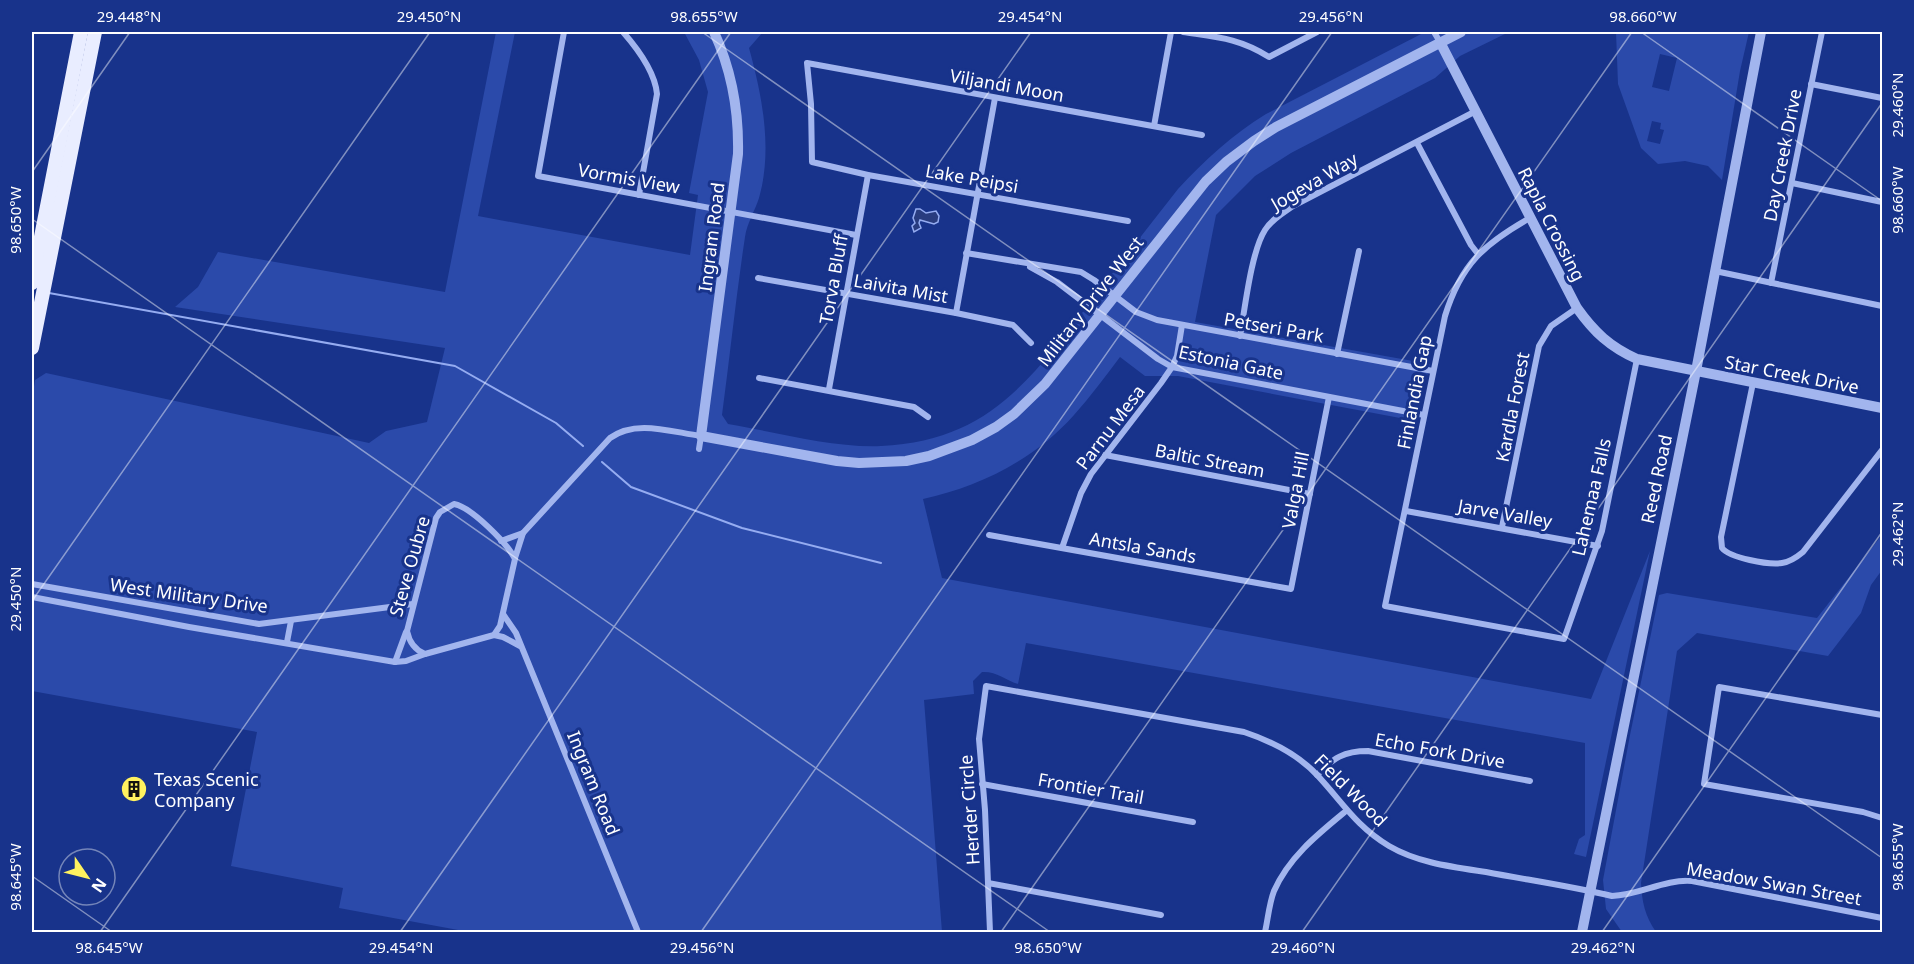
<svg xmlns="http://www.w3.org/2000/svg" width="1914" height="964" font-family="'Noto Sans',sans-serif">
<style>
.green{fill:#2b4aaa;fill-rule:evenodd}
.water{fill:#293c7f;stroke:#95acf1;stroke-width:1.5}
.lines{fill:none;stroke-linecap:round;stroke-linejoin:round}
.stream{stroke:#95acf1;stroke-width:2}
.minor{stroke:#a2b5ee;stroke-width:6}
.tertiary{stroke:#a2b5ee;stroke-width:10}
.primary{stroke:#e9edff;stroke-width:14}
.ticks{fill:none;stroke:#fff;stroke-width:1.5;stroke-opacity:0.45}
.labels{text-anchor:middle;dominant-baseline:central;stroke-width:6;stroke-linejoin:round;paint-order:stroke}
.street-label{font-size:18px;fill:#fff;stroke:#18338b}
.poi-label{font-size:18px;fill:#fff;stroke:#18338b;text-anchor:start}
.neatline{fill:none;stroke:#fff;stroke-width:2}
.ticks-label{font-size:15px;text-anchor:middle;fill:#fff}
</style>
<rect width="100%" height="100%" fill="#18338b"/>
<g class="green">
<path d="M496,32H515L478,216L690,255L698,195L689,193L708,92L699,60L684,32H763L749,48C762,95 773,149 759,198C755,211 747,223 745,237C736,296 730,356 722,415L728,424C776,432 833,448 881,446C989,441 1031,379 1092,300C1120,263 1149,226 1178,189C1205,160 1232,135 1266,114L1425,32H1509L1460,56L1435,78L1291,153L1255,176L1216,215L1195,322L1430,364L1416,421L1178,376H1145L1120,357C1105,377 1090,397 1074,415C1035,459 980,487 923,499L942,578L1591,699L1650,551L1586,857L1574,854L1579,839L1585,835V743L1026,643L1018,684C1005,680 996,671 982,672L973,681L974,694L924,700L942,932H469L339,908L343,888L231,866L257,732L32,691V399L35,380L46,373L369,443L386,431L427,422L445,348L175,307L198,287L218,252L445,292Z"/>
<path d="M1616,32H1749L1740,71L1722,180L1708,166L1685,161L1658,164L1641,148L1618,84ZM1660,54L1677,58L1669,91L1652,87ZM1652,121L1661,123L1660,129L1664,130L1660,144L1647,141Z"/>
<path d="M1882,535V570L1871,585L1861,613L1828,656L1697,633L1677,651L1641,883C1642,902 1645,916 1656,932H1622L1606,909L1603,880L1630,735L1659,595L1667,593L1817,618Z"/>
</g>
<path class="water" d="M916,209H920L926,213L936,211L939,216L938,222L934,224L920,220L919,223L921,228L914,232L912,226L915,223L913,218Z"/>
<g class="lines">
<g class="stream">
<path d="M49,293L455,366L556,423L583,446"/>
<path d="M602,462L631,487L742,528L881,563"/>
</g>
<g class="minor">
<path d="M564,32L538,176L856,235"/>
<path d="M623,32C637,48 655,72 657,94L639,195"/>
<path d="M1183,32C1216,37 1239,38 1269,57L1317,32"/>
<path d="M1434,32L1440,42"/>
<path d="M1811,84L1882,98"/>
<path d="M1154,126L1171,32"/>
<path d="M1417,143L1471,245L1478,254"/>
<path d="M1792,183L1882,202"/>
<path d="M1530,218C1484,244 1461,264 1445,316L1385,606L1564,639L1602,531L1637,359"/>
<path d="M1128,221L868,175L812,162L811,104L807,63L1202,135"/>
<path d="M966,253L1081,272L1094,280L1136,312L1157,320L1433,371"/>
<path d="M1030,267L1057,282L1158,359L1172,367L1424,415"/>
<path d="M1715,271L1882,306"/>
<path d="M758,278L956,313L1013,325L1031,343"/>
<path d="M1771,283L1822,32"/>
<path d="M956,313L995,98"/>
<path d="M1240,336C1245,309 1251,252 1265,230C1272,219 1283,213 1293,206L1476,111"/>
<path d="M1337,354L1359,251"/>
<path d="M759,378L914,407L928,417"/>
<path d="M1753,383L1721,537L1722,548C1730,558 1768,565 1782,563C1790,562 1797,557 1803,552L1882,450"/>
<path d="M829,389L868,175"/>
<path d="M1105,455L1310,494"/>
<path d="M454,504C471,507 507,543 515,559L500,626L494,635L425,654C415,650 409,641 407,631L436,518L440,512Z"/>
<path d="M1406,511L1598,546"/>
<path d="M1502,527L1539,346L1551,326L1577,308"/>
<path d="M989,535L1291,589L1329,397"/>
<path d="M501,541L523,533"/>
<path d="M1062,548L1081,493L1091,474L1161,383L1172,367L1177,356L1182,325"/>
<path d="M515,558L523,533L610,438C636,419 671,432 701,436L699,449"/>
<path d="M32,584L259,624L413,604"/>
<path d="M32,597L189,627L395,662L406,661L425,654"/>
<path d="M503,614L516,633L638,932"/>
<path d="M494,635L503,637L520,646"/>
<path d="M287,642L291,621"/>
<path d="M395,662L406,632"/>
<path d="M1882,715L1719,687L1704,784L1863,812L1882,818"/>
<path d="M1317,775C1333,758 1344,751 1368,751L1530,781"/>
<path d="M982,784L1193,822"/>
<path d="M988,883L1161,915"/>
<path d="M990,932L985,810L979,739L986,686L1244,732C1271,741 1298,754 1318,776C1343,803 1356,826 1389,846C1418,863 1453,867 1486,872C1528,880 1570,886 1612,896C1640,895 1664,879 1692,881L1882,918"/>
<path d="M1265,932C1268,919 1269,904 1274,891C1289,857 1318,834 1346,811"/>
</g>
<g class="tertiary">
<path d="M714,32C732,71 739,110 738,154L701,436L837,461L859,463L906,461L929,456L972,440L996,427L1014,414L1045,384L1206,181L1226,162L1254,141L1276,127L1461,32"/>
<path d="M1440,42L1577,308C1594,332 1610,347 1637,359L1882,408"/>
<path d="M1582,932L1696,371L1761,32"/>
</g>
<g class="primary">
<path d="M32,283L81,32"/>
<path d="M32,348L95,32"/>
</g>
</g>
<path class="ticks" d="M702,32L1882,858M1641,32L1882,201M32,172L130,32M32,219L1050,932M32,601L430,32M32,876L112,932M100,932L731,32M400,932L1031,32M701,932L1332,32M1001,932L1632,32M1302,932L1882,103M1602,932L1882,532"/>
<defs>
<g id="building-disc" transform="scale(1.35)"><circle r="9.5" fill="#fff25f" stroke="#18338b"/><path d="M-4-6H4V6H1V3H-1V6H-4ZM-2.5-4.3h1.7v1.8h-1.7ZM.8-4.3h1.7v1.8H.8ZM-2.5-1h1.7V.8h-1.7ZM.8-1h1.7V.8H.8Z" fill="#111"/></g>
</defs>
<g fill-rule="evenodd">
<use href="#building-disc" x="134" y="789"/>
</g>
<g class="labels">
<g class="street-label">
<text transform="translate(1007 85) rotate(10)">Viljandi Moon</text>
<text transform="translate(1782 155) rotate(-79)">Day Creek Drive</text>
<text transform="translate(629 178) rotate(10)">Vormis View</text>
<text transform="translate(972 178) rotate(10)">Lake Peipsi</text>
<text transform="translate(1314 181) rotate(-30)">Jogeva Way</text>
<text transform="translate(1552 224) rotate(63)">Rapla Crossing</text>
<text transform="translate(711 237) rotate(-83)">Ingram Road</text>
<text transform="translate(833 279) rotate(-80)">Torva Bluff</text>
<text transform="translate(901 288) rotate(10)">Laivita Mist</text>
<text transform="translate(1090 301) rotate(-52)">Military Drive West</text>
<text transform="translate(1274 327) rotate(10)">Petseri Park</text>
<text transform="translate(1231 362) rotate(12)">Estonia Gate</text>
<text transform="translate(1792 374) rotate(11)">Star Creek Drive</text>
<text transform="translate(1414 392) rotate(-79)">Finlandia Gap</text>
<text transform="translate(1512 407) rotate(-79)">Kardla Forest</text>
<text transform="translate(1110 427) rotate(-53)">Parnu Mesa</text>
<text transform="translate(1210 460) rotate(11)">Baltic Stream</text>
<text transform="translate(1656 479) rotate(-78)">Reed Road</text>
<text transform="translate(1295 490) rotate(-79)">Valga Hill</text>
<text transform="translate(1591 497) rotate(-77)">Lahemaa Falls</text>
<text transform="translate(1505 513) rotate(10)">Jarve Valley</text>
<text transform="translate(1143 547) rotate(10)">Antsla Sands</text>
<text transform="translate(409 566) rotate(-74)">Steve Oubre</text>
<text transform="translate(189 595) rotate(8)">West Military Drive</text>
<text transform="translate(1440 750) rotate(10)">Echo Fork Drive</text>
<text transform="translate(594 783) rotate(68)">Ingram Road</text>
<text transform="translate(1091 788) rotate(10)">Frontier Trail</text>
<text transform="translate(1351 790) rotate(45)">Field Wood</text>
<text transform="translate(969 810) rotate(-94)">Herder Circle</text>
<text transform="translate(1774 883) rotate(10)">Meadow Swan Street</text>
</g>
<g class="poi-label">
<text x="154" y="779">Texas Scenic<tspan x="154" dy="21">Company</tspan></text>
</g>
</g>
<rect width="1914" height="964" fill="none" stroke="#18338b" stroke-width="66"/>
<g transform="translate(87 877) rotate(125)"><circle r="28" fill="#18338b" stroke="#7485b9" stroke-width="1.5"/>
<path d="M0-4.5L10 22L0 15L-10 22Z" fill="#fff25f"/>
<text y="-9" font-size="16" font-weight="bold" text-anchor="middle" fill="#ffffff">N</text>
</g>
<rect x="33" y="33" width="1848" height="898" class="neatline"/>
<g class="ticks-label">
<text x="129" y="22">29.448°N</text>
<text x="429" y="22">29.450°N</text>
<text x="704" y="22">98.655°W</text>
<text x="1030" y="22">29.454°N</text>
<text x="1331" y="22">29.456°N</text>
<text x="1643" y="22">98.660°W</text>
<text transform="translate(1898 105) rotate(-90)" y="5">29.460°N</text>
<text transform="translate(1898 200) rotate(-90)" y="5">98.660°W</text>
<text transform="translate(16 220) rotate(-90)" y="5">98.650°W</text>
<text transform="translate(1898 534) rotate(-90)" y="5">29.462°N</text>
<text transform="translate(16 599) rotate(-90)" y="5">29.450°N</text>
<text transform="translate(1898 857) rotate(-90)" y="5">98.655°W</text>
<text transform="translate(16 877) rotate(-90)" y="5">98.645°W</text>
<text x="109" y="953">98.645°W</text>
<text x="401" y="953">29.454°N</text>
<text x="702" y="953">29.456°N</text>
<text x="1048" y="953">98.650°W</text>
<text x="1303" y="953">29.460°N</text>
<text x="1603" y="953">29.462°N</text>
</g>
</svg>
